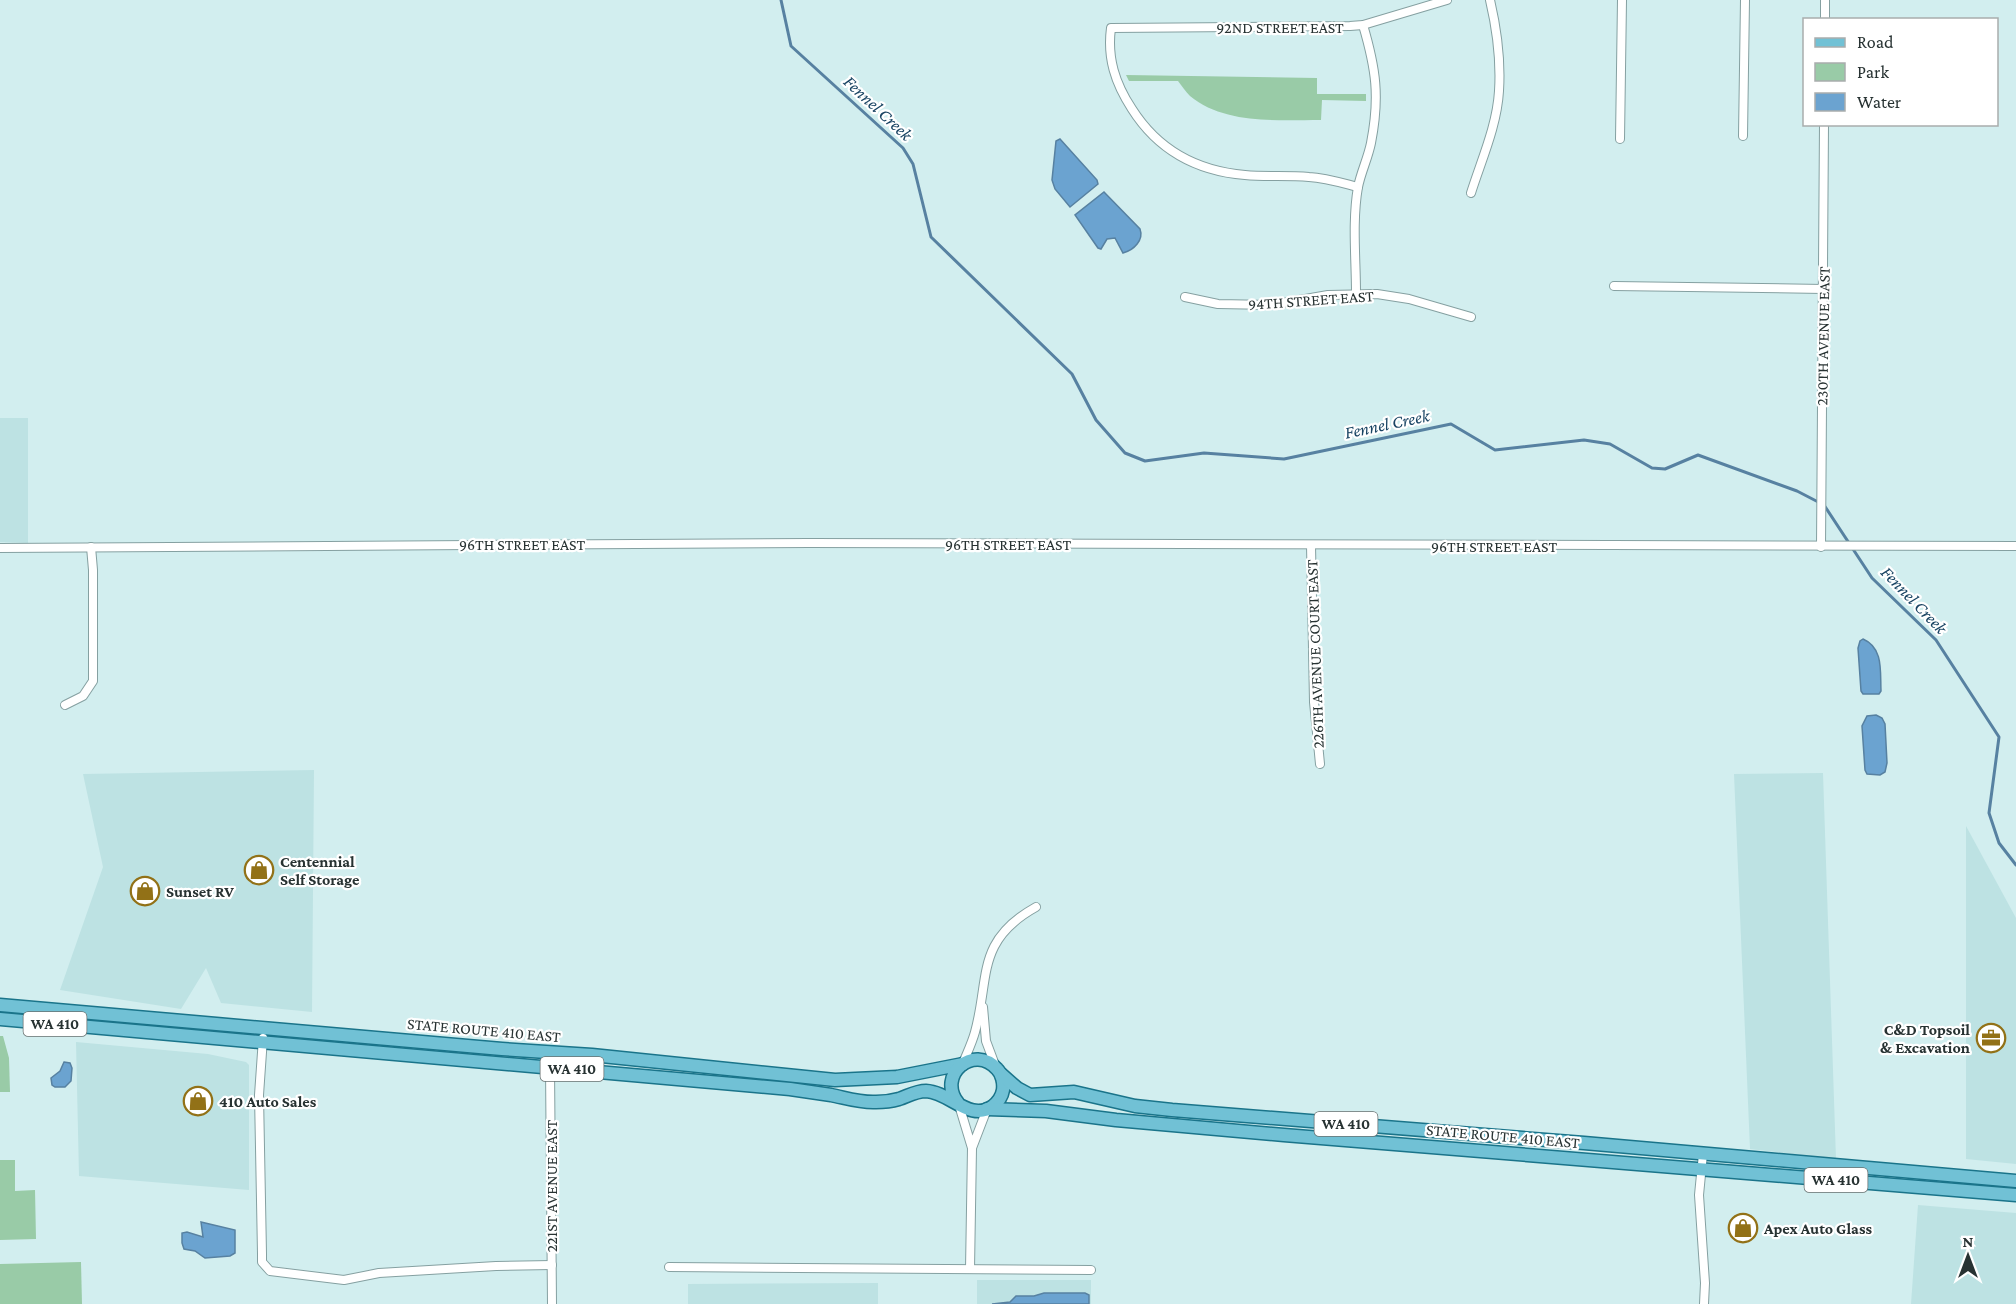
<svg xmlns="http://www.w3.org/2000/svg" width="2016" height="1304" font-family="'Crimson Pro',serif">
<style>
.built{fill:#bde2e3}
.green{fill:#99cba7}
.water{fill:#6ba3d0;stroke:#5781a1;stroke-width:1.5}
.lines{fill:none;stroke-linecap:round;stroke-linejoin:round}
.stream{stroke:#5781a1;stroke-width:3}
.minor-casing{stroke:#85a0a1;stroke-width:10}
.primary-casing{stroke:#1a748a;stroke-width:15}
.minor{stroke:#fff;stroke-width:8}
.primary{stroke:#71c1d5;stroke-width:12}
.labels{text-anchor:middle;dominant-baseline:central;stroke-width:4.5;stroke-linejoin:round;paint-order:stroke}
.shield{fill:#fff;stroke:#687070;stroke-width:1.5}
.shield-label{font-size:15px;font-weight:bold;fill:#273232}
.street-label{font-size:16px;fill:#273232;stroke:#fff}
.poi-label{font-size:16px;font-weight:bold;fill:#273232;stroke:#fff;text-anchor:start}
.water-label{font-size:18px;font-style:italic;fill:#194463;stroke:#fff}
</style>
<rect width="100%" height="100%" fill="#d2eeef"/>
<g class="built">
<path d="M0,418H28V543L0,542Z"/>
<path d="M314,770L312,1012L221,1003L206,968L181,1009L60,990L103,867L83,774Z"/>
<path d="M1823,773L1836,1159L1750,1149L1734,774Z"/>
<path d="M1966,826L2016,918V1164L1966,1159Z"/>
<path d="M76,1042L208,1054L246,1062L249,1065V1190L79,1176Z"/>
<path d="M1918,1205L2016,1213V1304H1911Z"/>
<rect x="977" y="1280" width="114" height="24"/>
<path d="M878,1283V1304H688V1284Z"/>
</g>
<g class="green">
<path d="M1126,75L1317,78V94H1366V101L1322,100L1321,120C1280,120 1225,125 1190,96C1186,92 1182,86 1178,81H1129Z"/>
<path d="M0,1036H3L9,1058L10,1092H0Z"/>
<path d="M0,1160H15V1191L35,1190L36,1239L0,1240Z"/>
<path d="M81,1262L82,1304H0V1264Z"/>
</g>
<g class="water">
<path d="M1060,139L1097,180L1098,184L1070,207L1055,189L1052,180L1056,141Z"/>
<path d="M1104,192L1140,229C1144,240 1134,250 1123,253L1115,238L1107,239L1101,249L1098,248L1075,215Z"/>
<path d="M1863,639C1884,648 1880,672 1881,691L1879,694H1863L1861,691L1858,648L1860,641Z"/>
<path d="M1876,715L1882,718L1885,724L1887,763L1885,772L1880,775L1867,774L1865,770L1862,726L1867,716Z"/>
<path d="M64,1062L70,1063L72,1068L71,1081L65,1087H55L52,1085L51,1078L60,1071Z"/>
<path d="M201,1222L235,1230V1253L230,1256L205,1258L195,1251L184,1249L182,1243V1233L187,1232L203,1237Z"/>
<path d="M1044,1293H1085L1089,1295V1304H992L1010,1302L1016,1296H1034Z"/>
</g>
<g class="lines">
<path class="stream" d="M781,0L791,46L903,148L913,164L931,237L1072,374L1096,420L1125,453L1145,461L1204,453L1284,459L1451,424L1495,450L1584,440L1610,444L1652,468L1665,469L1698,455L1797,491L1824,505L1872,578L1936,640L1999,737L1989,813L1999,843L2016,865"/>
<g class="minor-casing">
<g id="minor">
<path d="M1825,20V0"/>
<path d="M1743,136L1745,0"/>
<path d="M1620,139L1622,0"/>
<path d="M1358,187C1342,183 1326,178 1309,177C1288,175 1267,177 1245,175C1197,171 1158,150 1132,109C1115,83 1107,58 1111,28L1350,26L1363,25L1447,0"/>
<path d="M1471,193C1481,161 1497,126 1499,91C1501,60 1497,30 1490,0"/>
<path d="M1614,286L1824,289"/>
<path d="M1356,293C1356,259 1352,221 1358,187C1361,172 1368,158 1371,143C1380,97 1376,69 1363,25"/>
<path d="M1185,297L1218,304L1271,305L1328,295L1377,294L1409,299L1471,317"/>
<path d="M1311,545L1314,702L1320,764"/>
<path d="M1821,547L1824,124"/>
<path d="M0,548L809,543L2016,546"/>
<path d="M65,705L83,696L93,681V570L91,547"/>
<path d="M983,1007L986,1041L995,1065"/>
<path d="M263,1038L259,1095L262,1254V1262L270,1271L344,1280L379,1273L496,1266L552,1265"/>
<path d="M963,1063C967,1053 972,1043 975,1032C990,978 975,941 1036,907"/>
<path d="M550,1067L552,1304"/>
<path d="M959,1105L972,1148L987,1109"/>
<path d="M1703,1154L1699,1195L1705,1283L1704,1304"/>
<path d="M669,1267L1091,1270"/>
<path d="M970,1269L972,1148"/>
</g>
</g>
<g class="primary-casing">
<g id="primary">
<path d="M0,1005L502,1049L592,1055L835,1080L897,1077L963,1064"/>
<path d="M0,1019L790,1089C804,1091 817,1093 831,1095C846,1098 861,1103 876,1102C884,1102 892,1101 899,1099C908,1096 916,1091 926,1091C950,1092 970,1123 993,1106C998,1102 1002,1096 1003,1090C1004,1083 1002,1074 997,1069C974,1043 936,1075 958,1103"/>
<path d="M1001,1074L1017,1088L1030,1095L1074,1092L1135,1106L1172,1110L1584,1143L2016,1181"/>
<path d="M987,1109L1046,1111L1116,1120L1284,1135L2016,1195"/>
</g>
</g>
<use href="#minor" class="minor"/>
<use href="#primary" class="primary"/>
</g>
<defs>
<g id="shop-ring" transform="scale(1.5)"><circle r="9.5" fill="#fff" stroke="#927117" stroke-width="1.5"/><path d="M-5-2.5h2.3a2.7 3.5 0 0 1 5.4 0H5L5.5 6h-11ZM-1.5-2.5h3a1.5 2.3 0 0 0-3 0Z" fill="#927117"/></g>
<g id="office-ring" transform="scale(1.5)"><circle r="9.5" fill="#fff" stroke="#927117" stroke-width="1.5"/><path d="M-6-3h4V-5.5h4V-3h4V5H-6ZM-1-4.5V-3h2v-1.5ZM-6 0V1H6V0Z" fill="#927117"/></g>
</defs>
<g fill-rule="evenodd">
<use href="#shop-ring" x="259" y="870"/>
<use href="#shop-ring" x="145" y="891"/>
<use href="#office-ring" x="1991" y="1038"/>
<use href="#shop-ring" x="198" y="1101"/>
<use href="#shop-ring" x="1743" y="1228"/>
</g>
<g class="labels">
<g class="shield">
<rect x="23.5" y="1012" width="63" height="24" rx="4.5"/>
<rect x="540.5" y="1057" width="63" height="24" rx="4.5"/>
<rect x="1314.5" y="1112" width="63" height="24" rx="4.5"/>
<rect x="1804.5" y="1168" width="63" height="24" rx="4.5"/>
</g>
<g class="shield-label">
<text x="55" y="1024">WA 410</text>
<text x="572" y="1069">WA 410</text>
<text x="1346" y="1124">WA 410</text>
<text x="1836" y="1180">WA 410</text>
</g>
<g class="street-label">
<text x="1280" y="27">92ND STREET EAST</text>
<text transform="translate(1311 300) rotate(-4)">94TH STREET EAST</text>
<text transform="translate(1823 336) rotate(-89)">230TH AVENUE EAST</text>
<text x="522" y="544">96TH STREET EAST</text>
<text x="1008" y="544">96TH STREET EAST</text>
<text x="1494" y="546">96TH STREET EAST</text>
<text transform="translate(1315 654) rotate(-92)">226TH AVENUE COURT EAST</text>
<text transform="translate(484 1030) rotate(5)">STATE ROUTE 410 EAST</text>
<text transform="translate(1503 1136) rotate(5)">STATE ROUTE 410 EAST</text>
<text transform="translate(551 1186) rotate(-90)">221ST AVENUE EAST</text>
</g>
<g class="poi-label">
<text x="280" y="861">Centennial<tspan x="280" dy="18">Self Storage</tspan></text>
<text x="166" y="891">Sunset RV</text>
<text x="1970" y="1029" text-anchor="end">C&amp;D Topsoil<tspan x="1970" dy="18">&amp; Excavation</tspan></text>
<text x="219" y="1101">410 Auto Sales</text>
<text x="1764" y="1228">Apex Auto Glass</text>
</g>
<g class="water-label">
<text transform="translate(878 108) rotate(43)">Fennel Creek</text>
<text transform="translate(1387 424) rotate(-12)">Fennel Creek</text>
<text transform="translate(1914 600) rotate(46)">Fennel Creek</text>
</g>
</g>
<rect x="1803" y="18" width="195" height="108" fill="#ffffff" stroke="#a9adad" stroke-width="1.5"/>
<rect x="1815" y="38" width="30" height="9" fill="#71c1d5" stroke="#a9adad" stroke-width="1.5"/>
<text x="1857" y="48" font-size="18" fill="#273232">Road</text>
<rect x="1815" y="63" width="30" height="18" fill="#99cba7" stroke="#a9adad" stroke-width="1.5"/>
<text x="1857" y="78" font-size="18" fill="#273232">Park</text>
<rect x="1815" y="93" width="30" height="18" fill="#6ba3d0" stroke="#a9adad" stroke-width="1.5"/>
<text x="1857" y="108" font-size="18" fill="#273232">Water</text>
<g transform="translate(1968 1256)" stroke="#ffffff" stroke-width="4.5" paint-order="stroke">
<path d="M0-4.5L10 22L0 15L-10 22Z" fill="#273232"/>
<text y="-9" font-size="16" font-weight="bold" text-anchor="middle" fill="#273232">N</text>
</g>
</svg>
